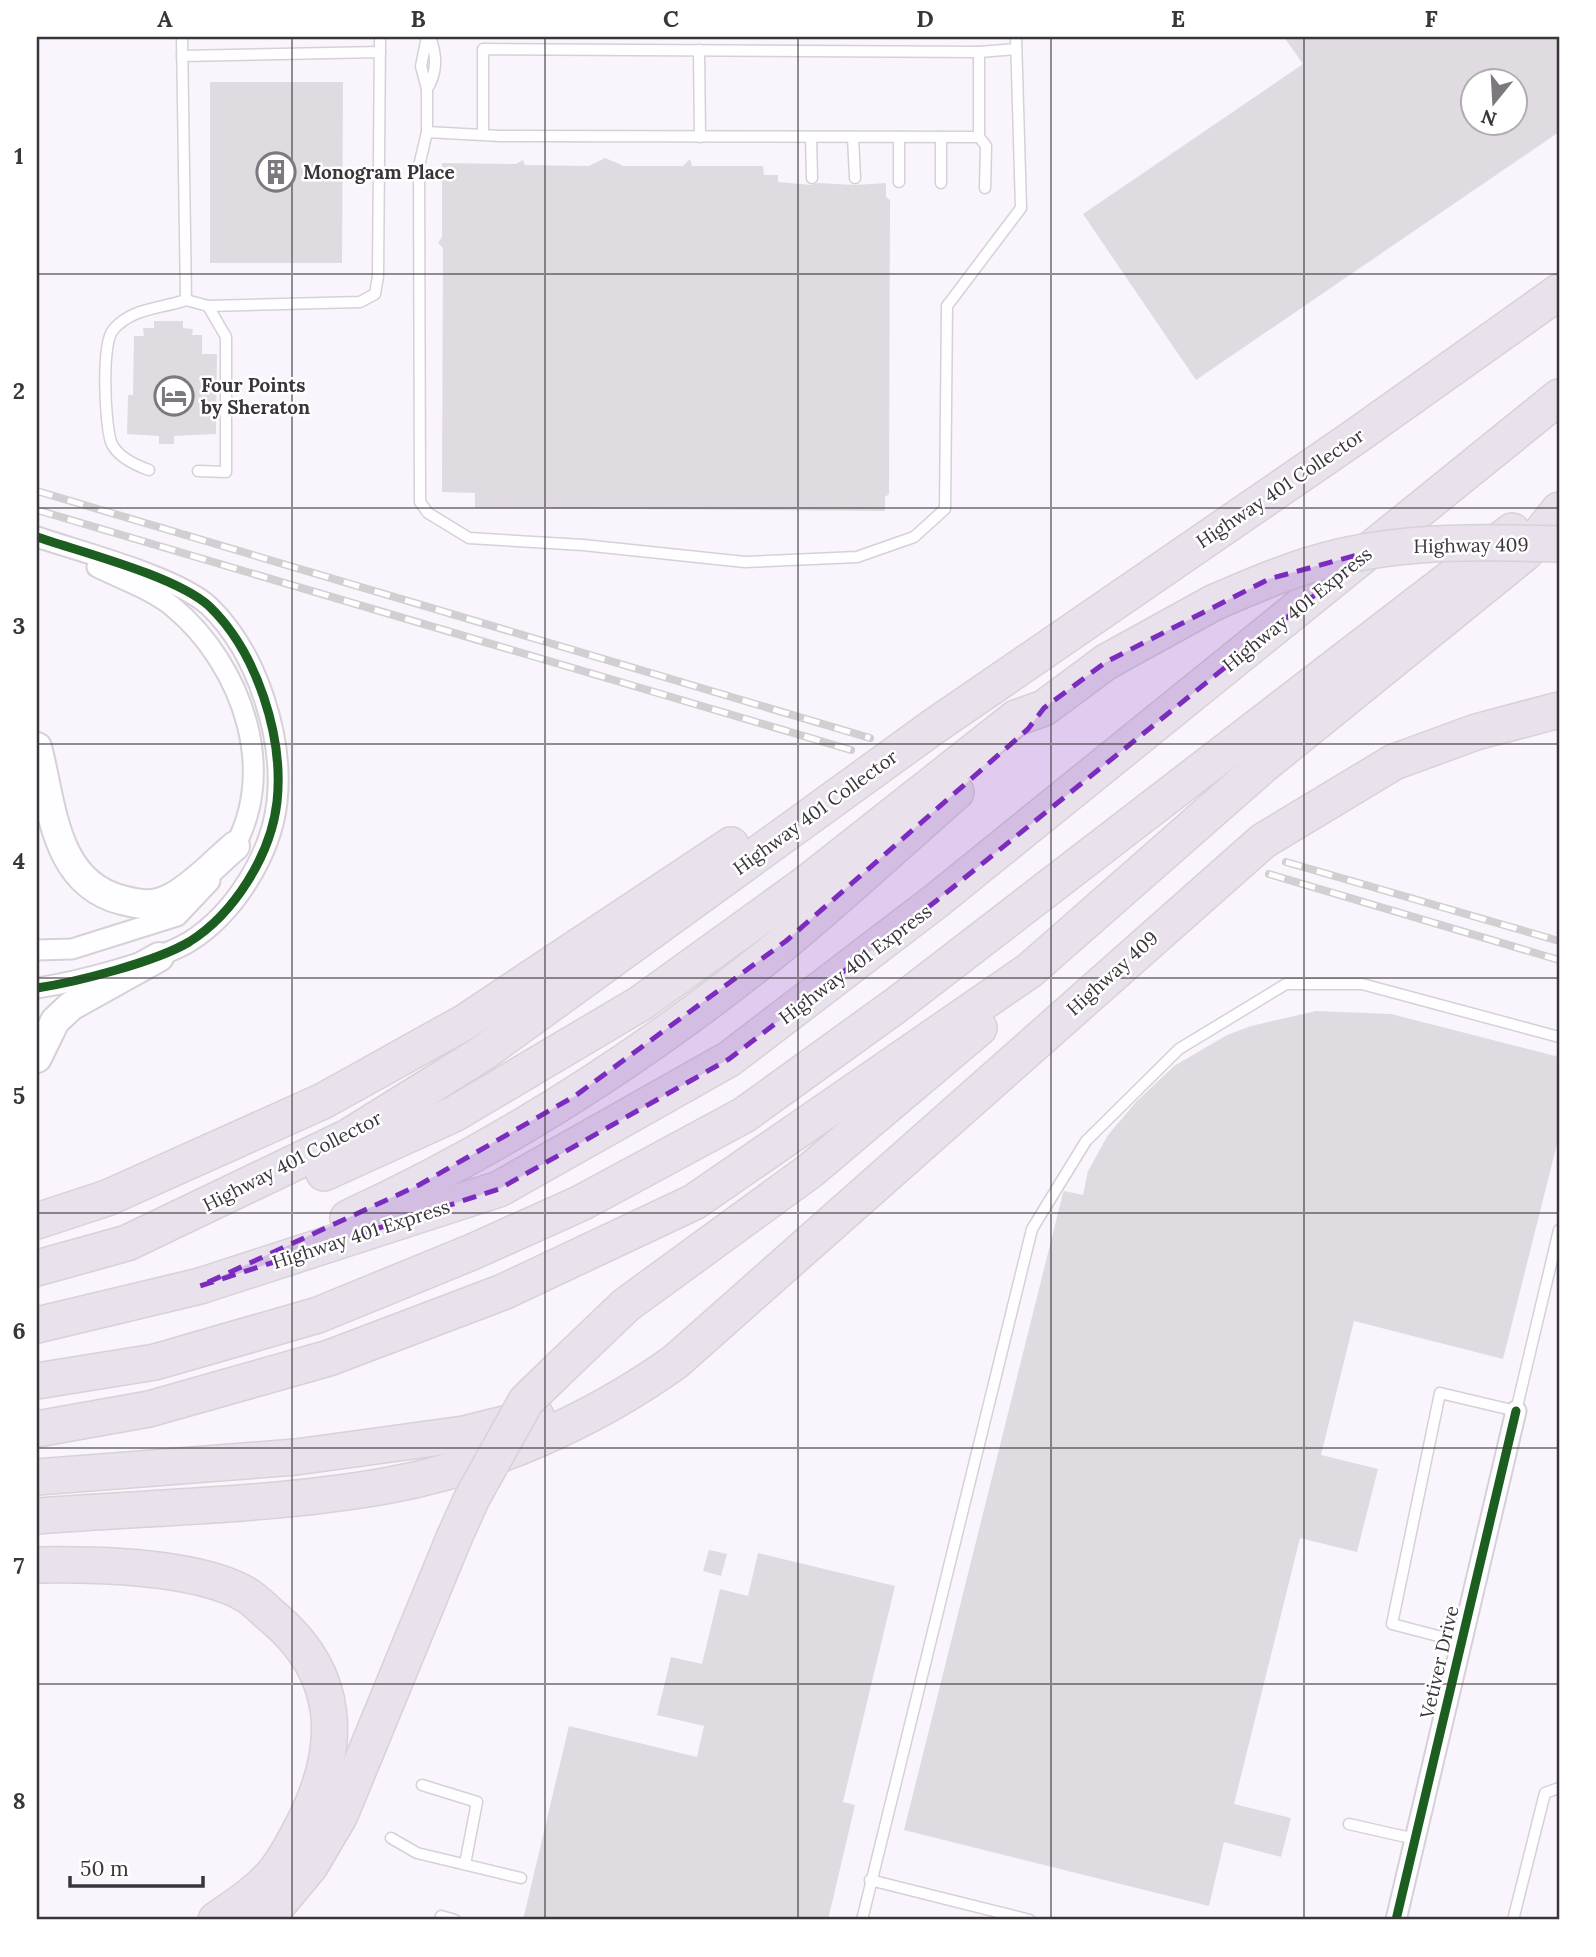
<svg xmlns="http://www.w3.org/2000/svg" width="1596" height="1957" font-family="Lora,serif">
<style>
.building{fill:#e0dbe1;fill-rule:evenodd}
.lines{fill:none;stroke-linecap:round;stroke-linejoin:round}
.service-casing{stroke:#d6d1d7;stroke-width:13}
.minor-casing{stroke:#d6d1d7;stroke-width:23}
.secondary-casing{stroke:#d6d1d7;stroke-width:32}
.motorway-casing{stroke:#d6d3d7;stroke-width:38}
.service{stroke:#fefdff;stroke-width:10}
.minor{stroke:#fefdff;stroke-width:19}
.secondary{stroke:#fefdff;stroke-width:28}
.motorway{stroke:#e9e1eb;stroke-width:35}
.rail-casing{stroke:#d1cfd2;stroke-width:8}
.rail{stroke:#fff;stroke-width:5;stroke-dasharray:16;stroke-linecap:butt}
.motorway-bridge-casing{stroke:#d6d3d7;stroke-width:38;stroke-linecap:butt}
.motorway-bridge{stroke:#e9e1eb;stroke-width:35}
.cycleway-casing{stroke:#fff;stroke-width:13}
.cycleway{stroke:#1b5e20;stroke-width:9}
.marked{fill:#7b2cbf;fill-opacity:0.2;stroke:#7b2cbf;stroke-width:5;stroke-dasharray:14 9;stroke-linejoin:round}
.grid{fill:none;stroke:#3a353b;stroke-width:2;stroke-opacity:0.55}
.labels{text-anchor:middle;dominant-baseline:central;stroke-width:5;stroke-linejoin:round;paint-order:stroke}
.poi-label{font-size:19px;font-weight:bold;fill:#3a353b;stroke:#fff;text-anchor:start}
.street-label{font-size:19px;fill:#3a353b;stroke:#fff}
.neatline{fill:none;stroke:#3a353b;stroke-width:2.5}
.grid-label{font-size:23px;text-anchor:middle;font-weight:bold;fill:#3a353b}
</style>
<rect width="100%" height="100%" fill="#faf4fc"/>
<g class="building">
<path d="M1284,37H1559V132L1196,380L1083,214L1303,64ZM1474,80H1516V122H1474Z"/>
<path d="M210,82H343L342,263H210Z"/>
<path d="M605,158L624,166H683L690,159L692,166H763L764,175H778V182L811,185L818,183L855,185L886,183V197L890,200L889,494L885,497V511L475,508V493L442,492L443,248L438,243L442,237V163L516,164L523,160L525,165L589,166Z"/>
<path d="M154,321H183V328L193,329L192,335H202V354H217L216,434L174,436V444H159V436L127,434L128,395H133L134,336H144L143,328H154Z"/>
<path d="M1316,1011L1391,1014L1559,1057V1136L1503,1359L1354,1321L1321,1455L1378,1469L1357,1552L1300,1538L1234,1804L1291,1818L1281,1857L1224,1842L1209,1906L904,1830L1063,1193L1064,1191L1083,1195L1088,1171L1108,1135L1136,1102L1174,1066L1227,1035L1251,1026Z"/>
<path d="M709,1550L727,1554L721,1576L703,1571Z"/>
<path d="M758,1553L895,1586L843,1802L855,1805L828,1920H523L569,1726L697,1757L704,1726L657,1715L671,1657L702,1664L720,1589L748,1596Z"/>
</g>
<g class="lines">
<g class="service-casing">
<g id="service">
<path d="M182,37L186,300L208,306L360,302L375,294L378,276L380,37"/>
<path d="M427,37L421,66L427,89C438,72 437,55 430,37"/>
<path d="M699,50L700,137"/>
<path d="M979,52L1016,49"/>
<path d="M182,56L380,52"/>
<path d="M427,89V132L419,166L420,502L428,513L469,538L583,545L745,562L857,557L914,537L945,509L947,306L1021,208L1016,37"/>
<path d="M427,132L500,136L979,137V52L483,49V135"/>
<path d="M811,137L812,178"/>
<path d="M853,137L855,178"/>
<path d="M899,137V182"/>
<path d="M979,137L986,146L985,188"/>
<path d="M941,183V137"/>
<path d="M149,470C135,465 117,457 111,442C105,424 101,344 113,330C131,308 160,309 186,300"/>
<path d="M198,471L226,472V337L208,306"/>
<path d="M1461,1642L1392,1624L1440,1393L1516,1411L1559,1230"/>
<path d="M422,1785L477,1802L465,1864"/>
<path d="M1349,1824L1415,1839"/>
<path d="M391,1838L417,1853L521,1878"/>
<path d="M870,1880L1030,1920"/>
<path d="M440,1920L441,1916L455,1920"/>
<path d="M862,1920L1032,1229L1086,1141L1179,1049L1286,984H1362L1559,1037"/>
<path d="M1513,1920L1545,1793L1559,1788"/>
</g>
</g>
<g class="minor-casing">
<g id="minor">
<path d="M37,537C81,552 176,576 209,606C257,652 284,737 277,802C271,855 234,914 189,942C155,962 77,982 37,988"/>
<path d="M97,567C121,579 153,590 173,607C243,665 282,777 228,857"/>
<path d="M37,950L72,949L177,916L210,881"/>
<path d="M1396,1920L1516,1411"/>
</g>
</g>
<g class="secondary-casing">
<g id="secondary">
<path d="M37,747C52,803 53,883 122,900C141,905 155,907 173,897C195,885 216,862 235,846"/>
<path d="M37,1058L55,1021L71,1006L159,957"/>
</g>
</g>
<g class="motorway-casing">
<g id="motorway">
<path d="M324,1173L454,1114L641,1003L807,883L1016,718L1044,708L1106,662L1213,603"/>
<path d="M348,1218C505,1146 651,1051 785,942C843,894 899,842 956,792"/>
<path d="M37,1221L107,1198L323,1101L465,1022L731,845"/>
<path d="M37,1268L127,1243L348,1137L483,1053L933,727L1352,439L1559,292"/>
<path d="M37,1325L200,1286L499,1189L729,1059L936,901L1559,397"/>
<path d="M557,1371L626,1305L811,1170L979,1028"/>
<path d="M37,1381L155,1362L318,1315L472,1252L581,1203L744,1115L895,1006L1512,531"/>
<path d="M37,1429L149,1409L329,1358L503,1292L694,1202L1030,970L1261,767L1525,553L1559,510"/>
<path d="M37,1477L296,1457L464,1434L536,1416"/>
<path d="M37,1516C152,1507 271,1506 385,1486C487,1468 591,1422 675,1362L1263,841L1394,762L1476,732L1559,710"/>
<path d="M37,1565C94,1564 196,1566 245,1594C256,1600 265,1611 274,1618C342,1676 342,1747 304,1823C295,1840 286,1859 274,1873C258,1892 236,1906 216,1920"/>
<path d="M265,1920L310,1866L340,1815L454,1538"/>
</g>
</g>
<use href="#service" class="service"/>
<use href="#minor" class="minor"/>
<use href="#secondary" class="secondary"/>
<use href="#motorway" class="motorway"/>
<g class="rail-casing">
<g id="rail">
<path d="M37,491L870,738"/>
<path d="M37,510L851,750"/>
<path d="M1286,862L1559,941"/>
<path d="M1269,874L1559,960"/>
</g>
</g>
<use href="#rail" class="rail"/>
<g class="motorway-bridge-casing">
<g id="motorway-bridge">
<path d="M1213,603C1254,585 1296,567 1339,557C1411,540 1486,542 1559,544"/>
<path d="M454,1538L472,1498L526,1401L557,1371"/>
</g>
</g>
<use href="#motorway-bridge" class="motorway-bridge"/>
<g class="cycleway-casing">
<g id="cycleway">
<path d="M37,537C81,552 176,576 209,606C257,652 284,737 277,802C271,855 234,914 189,942C155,962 77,982 37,988"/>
<path d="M1396,1920L1516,1411"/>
</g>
</g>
<use href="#cycleway" class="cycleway"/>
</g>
<path class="marked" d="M1368,552L936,901L729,1059L499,1189L200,1286L419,1185L575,1096L786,941L1028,729L1044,708L1106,662L1269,579Z"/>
<path class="grid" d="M292,37V1920M545,37V1920M798,37V1920M1051,37V1920M1304,37V1920M37,274H1559M37,508H1559M37,744H1559M37,978H1559M37,1213H1559M37,1448H1559M37,1684H1559"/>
<defs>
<g id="building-ring" transform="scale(2.0125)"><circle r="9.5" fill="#fff" stroke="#7d787f" stroke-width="1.5"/><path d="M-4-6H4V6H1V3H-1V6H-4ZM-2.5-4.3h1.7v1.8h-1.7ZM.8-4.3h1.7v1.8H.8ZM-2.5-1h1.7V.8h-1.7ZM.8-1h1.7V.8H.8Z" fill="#7d787f"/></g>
<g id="hotel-ring" transform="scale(2.0125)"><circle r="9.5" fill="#fff" stroke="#7d787f" stroke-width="1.5"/><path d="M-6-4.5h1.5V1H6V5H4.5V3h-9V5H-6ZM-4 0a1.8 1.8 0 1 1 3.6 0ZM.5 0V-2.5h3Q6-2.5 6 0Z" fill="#7d787f"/></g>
</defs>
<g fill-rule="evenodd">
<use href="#building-ring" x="276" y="172"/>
<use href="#hotel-ring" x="174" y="396"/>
</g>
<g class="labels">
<g class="poi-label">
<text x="303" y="172">Monogram Place</text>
<text x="201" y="385">Four Points<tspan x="201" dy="22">by Sheraton</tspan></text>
</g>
<g class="street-label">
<text transform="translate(1280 488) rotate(-34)">Highway 401 Collector</text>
<text transform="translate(1471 545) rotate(-1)">Highway 409</text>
<text transform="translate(1297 609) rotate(-39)">Highway 401 Express</text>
<text transform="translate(815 812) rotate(-36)">Highway 401 Collector</text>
<text transform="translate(855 964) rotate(-37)">Highway 401 Express</text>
<text transform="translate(1112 973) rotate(-42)">Highway 409</text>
<text transform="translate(292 1161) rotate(-27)">Highway 401 Collector</text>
<text transform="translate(361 1234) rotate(-18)">Highway 401 Express</text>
<text transform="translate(1439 1662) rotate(-77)">Vetiver Drive</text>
</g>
</g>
<rect width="1596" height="1957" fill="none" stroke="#ffffff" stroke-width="77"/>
<g transform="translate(1494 102) rotate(198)"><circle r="33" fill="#ffffff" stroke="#b0aeb1" stroke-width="2"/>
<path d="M0-5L12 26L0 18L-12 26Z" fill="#7d787f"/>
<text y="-10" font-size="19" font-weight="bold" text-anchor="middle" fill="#3a353b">N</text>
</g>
<path d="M70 1876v10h133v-10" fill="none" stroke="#3a353b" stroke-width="3.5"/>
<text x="80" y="1876" font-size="21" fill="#3a353b" stroke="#ffffff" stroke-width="5" paint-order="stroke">50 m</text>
<rect x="38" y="38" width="1520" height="1880" class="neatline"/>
<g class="grid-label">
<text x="165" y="27">A</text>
<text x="418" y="27">B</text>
<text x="671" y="27">C</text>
<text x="925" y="27">D</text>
<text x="1178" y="27">E</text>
<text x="1431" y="27">F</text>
<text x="19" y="164">1</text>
<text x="19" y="399">2</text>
<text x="19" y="634">3</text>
<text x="19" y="869">4</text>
<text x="19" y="1104">5</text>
<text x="19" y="1339">6</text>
<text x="19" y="1574">7</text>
<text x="19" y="1809">8</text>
</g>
</svg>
